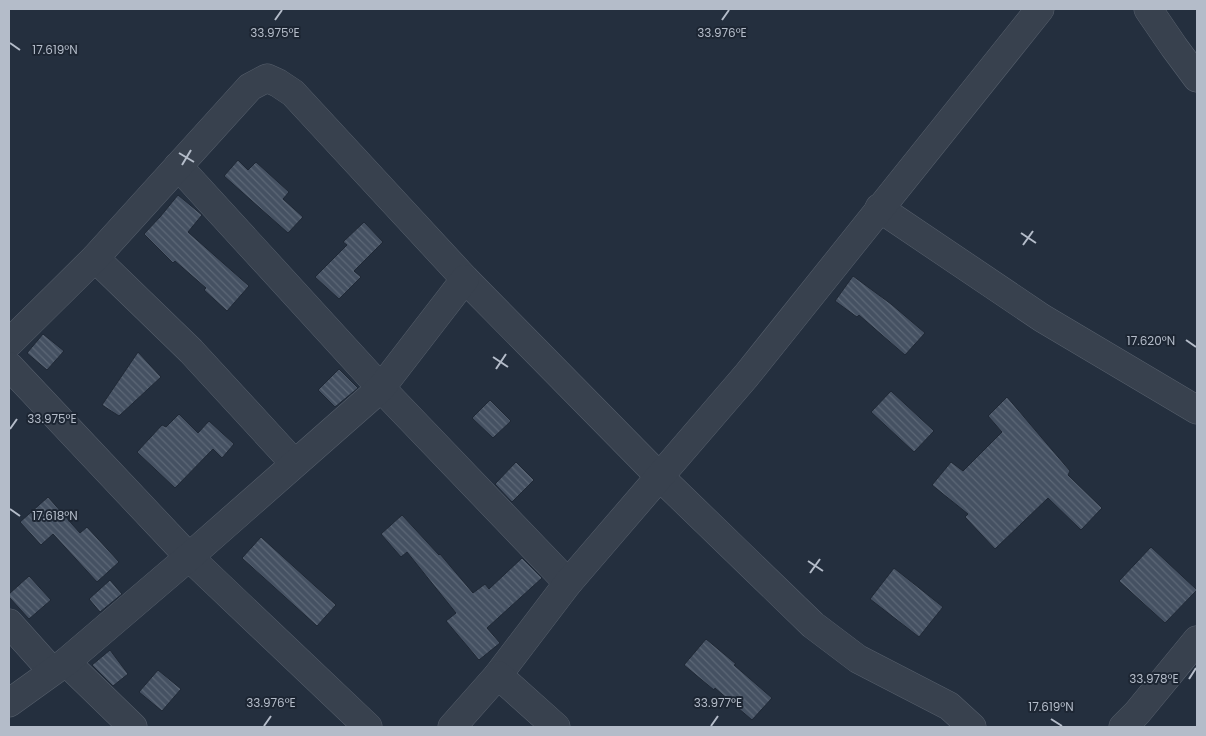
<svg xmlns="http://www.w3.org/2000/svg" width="1206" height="736" font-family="Poppins,sans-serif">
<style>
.building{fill:url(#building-back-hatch);stroke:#1f2835}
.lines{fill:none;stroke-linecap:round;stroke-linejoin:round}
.minor-casing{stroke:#565f6c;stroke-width:29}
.minor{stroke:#38414e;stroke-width:28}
.ticks{fill:none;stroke:#b4bcc9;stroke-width:2}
.ticks-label{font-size:12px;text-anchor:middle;fill:#b4bcc9;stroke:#1d2633;stroke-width:4;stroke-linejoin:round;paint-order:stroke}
</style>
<defs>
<pattern id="building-back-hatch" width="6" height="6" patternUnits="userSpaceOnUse" patternTransform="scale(1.25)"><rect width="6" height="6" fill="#455162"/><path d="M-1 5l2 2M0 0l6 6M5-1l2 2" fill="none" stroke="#5d6877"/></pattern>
</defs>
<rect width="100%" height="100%" fill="#242f3e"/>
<g class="building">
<path d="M238,160L248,170L256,162L289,192L283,199L303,217L288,233L224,176Z"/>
<path d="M178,195L202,215L188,232L249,286L227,311L204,290L206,288L175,261L173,263L144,234L160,217Z"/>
<path d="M364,222L383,242L354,271L361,277L339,299L315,277L347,245L343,242Z"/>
<path d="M853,276L891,304L925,333L905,355L859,315L857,317L835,301Z"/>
<path d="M43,334L64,351L47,370L27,353Z"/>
<path d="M138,352L161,377L119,416L102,405Z"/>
<path d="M339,369L358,388L335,407L318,390Z"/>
<path d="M891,391L934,431L914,452L871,412Z"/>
<path d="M1007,397L1070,471L1068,475L1102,508L1081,530L1048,498L995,549L965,517L968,514L932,485L951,462L963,471L1002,432L988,416Z"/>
<path d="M490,400L511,421L493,438L472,418Z"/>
<path d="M179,414L198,433L209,421L234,444L222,458L213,449L175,488L137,452L162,425L166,427Z"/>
<path d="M516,462L534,480L512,502L495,484Z"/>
<path d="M48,497L80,533L87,527L119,562L97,582L53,534L41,545L20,522Z"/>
<path d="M402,515L439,555L440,554L473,593L485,584L489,589L522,558L542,578L487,628L500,643L479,660L446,621L456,613L407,552L401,557L381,534Z"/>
<path d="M261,537L336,605L317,626L242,558Z"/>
<path d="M1151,547L1197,590L1165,623L1119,581Z"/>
<path d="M894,568L943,607L919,637L870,599Z"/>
<path d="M29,576L51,600L29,619L9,597V594Z"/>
<path d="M110,580L122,594L100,612L89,599Z"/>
<path d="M706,639L736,664L734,665L772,698L752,720L715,688L714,690L684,665Z"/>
<path d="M110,650L128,674L113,686L92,665Z"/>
<path d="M158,670L181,689L162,711L139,692Z"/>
</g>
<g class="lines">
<g class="minor-casing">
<g id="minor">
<path d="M1148,9L1174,47L1197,78"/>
<path d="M178,166L381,388L568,583"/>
<path d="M879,208L1042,318L1197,410"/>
<path d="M95,258L191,351L294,463"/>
<path d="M9,343L95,258L250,87L267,78L278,83L293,93L465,279L659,476L813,625L858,659L949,706L972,727"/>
<path d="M9,366L189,557L368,727"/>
<path d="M9,623L52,671"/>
<path d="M66,662L133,727"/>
<path d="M498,675L568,583L746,376L1040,9"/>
<path d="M9,703L66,662L189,557L381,388L465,279"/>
<path d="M452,727L498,675L556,727"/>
<path d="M1123,727L1137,713L1197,640"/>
</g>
</g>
<use href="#minor" class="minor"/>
</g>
<path class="ticks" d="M275,20L282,10M722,20L729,10M10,43L20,50M179,153L194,162M182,165L191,150M1021,233L1036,243M1023,245L1033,231M1186,340L1196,347M493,357L508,367M496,369L506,354M10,429L17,419M10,509L20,516M808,561L823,571M810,573L820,559M1189,679L1196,668M1051,719L1062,726M264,726L271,716M711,726L718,716"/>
<g class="ticks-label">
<text x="275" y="37">33.975°E</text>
<text x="722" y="37">33.976°E</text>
<text x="55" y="54">17.619°N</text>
<text x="1151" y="345">17.620°N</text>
<text x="52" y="423">33.975°E</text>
<text x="55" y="520">17.618°N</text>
<text x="1154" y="683">33.978°E</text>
<text x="271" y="707">33.976°E</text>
<text x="718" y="707">33.977°E</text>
<text x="1051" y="711">17.619°N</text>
</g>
<rect width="1206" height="736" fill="none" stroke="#b4bcc9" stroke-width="20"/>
</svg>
